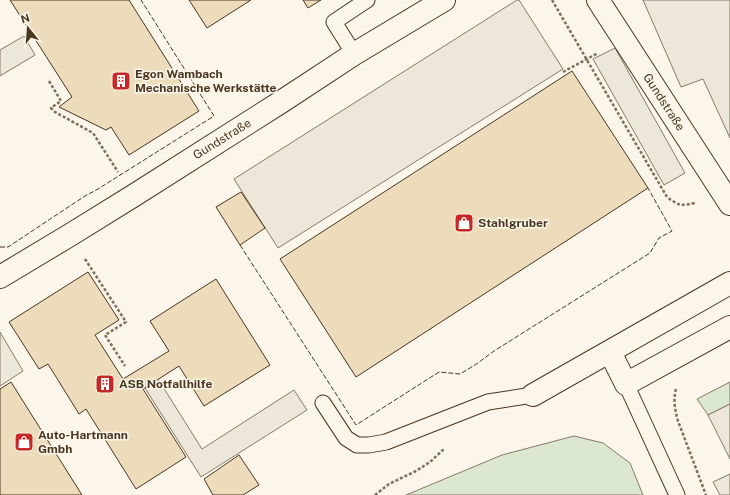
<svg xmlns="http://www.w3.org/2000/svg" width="730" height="495" font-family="'Public Sans',sans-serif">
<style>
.green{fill:#dce7d0;stroke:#887966}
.parking{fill:#ede7d9;stroke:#887966}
.building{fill:#ecdcbc;stroke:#4a3520}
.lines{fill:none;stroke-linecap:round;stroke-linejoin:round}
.lane-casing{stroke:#4a3520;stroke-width:17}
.street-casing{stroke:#4a3520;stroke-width:24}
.path{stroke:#7f6f5c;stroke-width:2.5;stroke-dasharray:3 2;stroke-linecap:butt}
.lane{stroke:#fbf6e9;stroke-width:15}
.street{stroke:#fbf6e9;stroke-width:22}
.fence{stroke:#4a3520;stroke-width:1;stroke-dasharray:5 2;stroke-linecap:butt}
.labels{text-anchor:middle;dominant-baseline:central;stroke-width:3;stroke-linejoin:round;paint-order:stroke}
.poi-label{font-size:12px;font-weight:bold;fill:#4a3520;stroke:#fbf6e9;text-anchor:start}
.street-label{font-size:12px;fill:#4a3520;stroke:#fbf6e9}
</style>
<rect width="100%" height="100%" fill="#fbf6e9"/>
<g class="green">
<path d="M730,382V404L708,415L697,399Z"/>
<path d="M574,436L603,443L630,463L643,495H406L502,455Z"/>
</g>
<g class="parking">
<path d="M517,0H519L563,69L278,248L234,179Z"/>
<path d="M643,0H730V138L703,79L681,87Z"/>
<path d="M24,36L35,55L0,76V50Z"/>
<path d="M615,48L685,173L664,185L593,59Z"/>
<path d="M0,332L23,371L0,386Z"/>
<path d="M158,379L202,449L294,390L307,410L201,477L145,388Z"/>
<path d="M730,404V459L708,415Z"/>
<path d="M730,474V495H720L713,482Z"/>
</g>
<g class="building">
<path d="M10,0H129L199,111L129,155L111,127L106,130L59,107L72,97Z"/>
<path d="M189,0H251L207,28Z"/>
<path d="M303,0H321L308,8Z"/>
<path d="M572,71L648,188L356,377L280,259Z"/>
<path d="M241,192L265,228L240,245L216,207Z"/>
<path d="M88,272L119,320L95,335L123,379L169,351L150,321L216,279L270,365L204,406L179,366L143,389L186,457L136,489L86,409L79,414L48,364L39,369L9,322Z"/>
<path d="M11,382L82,495H0V389Z"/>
<path d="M239,455L259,485L243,495H213L204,479Z"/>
</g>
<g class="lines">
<g class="lane-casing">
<g id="lane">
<path d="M354,54L334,22L367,0"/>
<path d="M626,384L677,495"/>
<path d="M323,403L346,438L357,445H369L386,442L488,402L533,395"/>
</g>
</g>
<g class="street-casing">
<g id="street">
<path d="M598,0L730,204"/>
<path d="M0,277L70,235L133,196L281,102L354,54L444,0"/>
<path d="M610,352L626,384L730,327"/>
<path d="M533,395L730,283"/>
</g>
</g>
<g class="path">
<path d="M552,0L667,197C679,206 681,206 695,203"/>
<path d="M563,72L598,53"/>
<path d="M49,81L61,101L51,108L55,112L93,133L118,172"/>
<path d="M85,259L126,322L105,335L125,366"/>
<path d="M676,389C673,400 675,410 678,421L706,495"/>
<path d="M375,495L389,484L416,471L430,462L445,448"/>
</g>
<use href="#lane" class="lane"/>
<use href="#street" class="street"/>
<g class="fence">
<path d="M240,245L356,425L439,372L460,374L475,365L494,351L650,253L659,238L672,231L648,188"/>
<path d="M0,247H8L85,196L98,189L214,116L141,0"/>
</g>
</g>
<defs>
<g id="building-square" transform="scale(1)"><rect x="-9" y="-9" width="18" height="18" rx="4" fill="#c62828" stroke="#fbf6e9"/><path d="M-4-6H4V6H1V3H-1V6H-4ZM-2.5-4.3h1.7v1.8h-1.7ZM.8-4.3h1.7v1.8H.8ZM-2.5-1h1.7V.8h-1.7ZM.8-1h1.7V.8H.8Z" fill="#fff"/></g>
<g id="shop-square" transform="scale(1)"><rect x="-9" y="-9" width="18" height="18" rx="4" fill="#c62828" stroke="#fbf6e9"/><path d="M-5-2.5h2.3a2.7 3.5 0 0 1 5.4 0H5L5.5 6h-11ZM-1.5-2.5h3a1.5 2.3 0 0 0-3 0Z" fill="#fff"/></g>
</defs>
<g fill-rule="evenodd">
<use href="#building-square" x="121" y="81"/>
<use href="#shop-square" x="464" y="223"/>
<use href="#building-square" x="105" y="384"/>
<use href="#shop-square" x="24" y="442"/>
</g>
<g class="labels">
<g class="poi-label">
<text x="135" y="74">Egon Wambach<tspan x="135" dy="14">Mechanische Werkstätte</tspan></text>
<text x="478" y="223">Stahlgruber</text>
<text x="119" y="384">ASB Notfallhilfe</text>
<text x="38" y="435">Auto-Hartmann<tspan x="38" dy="14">Gmbh</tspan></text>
</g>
<g class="street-label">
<text transform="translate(664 102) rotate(57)">Gundstraße</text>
<text transform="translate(222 139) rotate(-32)">Gundstraße</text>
</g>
</g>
<g transform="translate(28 28) rotate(343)" stroke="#fbf6e9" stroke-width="3" paint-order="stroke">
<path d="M0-3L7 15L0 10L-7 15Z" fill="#4a3520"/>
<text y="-6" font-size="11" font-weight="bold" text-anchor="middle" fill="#4a3520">N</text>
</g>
</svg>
